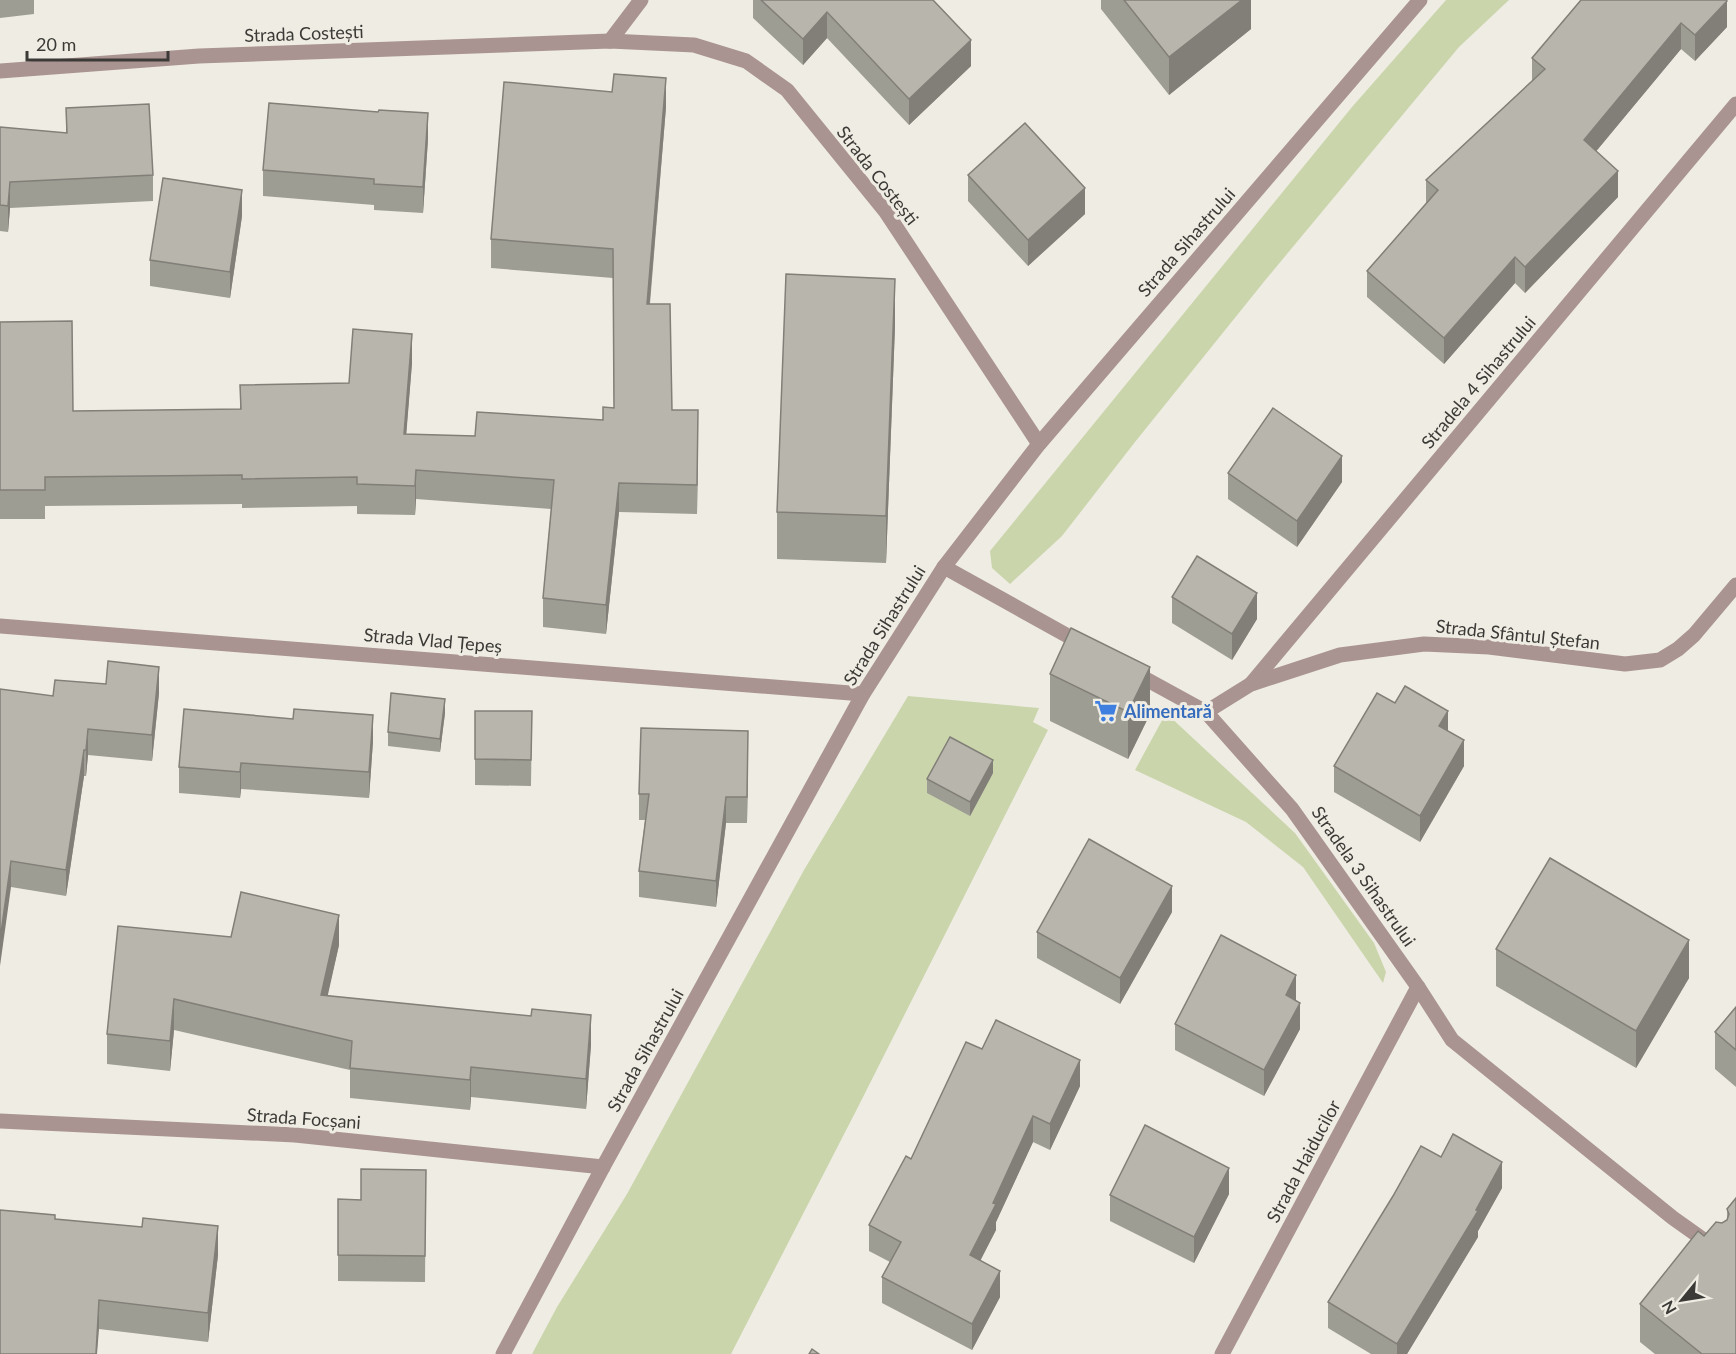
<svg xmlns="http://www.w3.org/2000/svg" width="1736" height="1354" font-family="Lato,sans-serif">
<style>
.green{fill:#cad5ac}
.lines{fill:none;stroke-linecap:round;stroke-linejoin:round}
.minor{stroke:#aa9492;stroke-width:15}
.wall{fill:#9e9d94}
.shaded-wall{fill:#817f78}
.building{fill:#b8b6ac;stroke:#817f78;stroke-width:1.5}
.labels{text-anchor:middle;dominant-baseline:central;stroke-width:6;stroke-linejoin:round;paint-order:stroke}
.street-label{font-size:18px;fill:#3b3a36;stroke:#efede3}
.shop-label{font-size:18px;font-weight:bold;fill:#366cbe;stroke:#efede3;text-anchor:start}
</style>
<rect width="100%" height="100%" fill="#efede3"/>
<g class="green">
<path d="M1446,0H1509L1459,47L1267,278L1135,442L1062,536L1010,584L992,568L990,551L1352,107Z"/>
<path d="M908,696L1039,708L1033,722L1048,730L857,1109L731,1354H532L557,1307L627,1194L804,870Z"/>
<path d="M1166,713L1295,833L1374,943L1386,972L1383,983L1303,867L1246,822L1135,770Z"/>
</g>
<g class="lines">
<g class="minor">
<path d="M610,41L641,0"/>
<path d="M0,71L199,56L610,41L694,45L746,61L787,90L886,212L1039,444"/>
<path d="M944,567L1086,646"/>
<path d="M0,626L863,694"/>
<path d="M1133,672L1206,712L1292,809L1418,987L1452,1040L1673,1218L1711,1245"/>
<path d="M1251,684L1736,104"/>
<path d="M1206,712L1251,684L1340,655L1424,644L1489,647L1625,664L1660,660L1678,649L1694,635L1736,585"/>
<path d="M0,1121L295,1135L603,1167"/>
<path d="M503,1354L603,1167L863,694L944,567L1039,444L1420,0"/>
<path d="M1222,1354L1418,987"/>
</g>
</g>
<g class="wall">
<path d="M0,0H34V14L0,18Z"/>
<path d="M753,0H933L971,66L909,125L827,38L803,65L753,18Z"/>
<path d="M1101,0H1251V29L1169,95L1101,9Z"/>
<path d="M1581,0L1727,27L1695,61L1681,49L1596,151L1618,197L1525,293L1515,283L1444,364L1367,297V271L1426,204V180L1532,81V58Z"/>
<path d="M666,107L650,304L672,410L698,439L697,514L619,512L606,634L543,627V598L551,509L416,499L415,515L357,514V506L242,508V504L45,506V519H0V322L73,411L240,409V385L349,383L412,363L406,434L475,436L603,420L614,408L613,278L491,268V239Z"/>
<path d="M66,108L153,175V201L10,208L8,232L0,231V127L66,133Z"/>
<path d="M378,112L428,139L423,213L374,210V205L263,196V170Z"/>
<path d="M968,175L1085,214L1028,266L968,201Z"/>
<path d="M242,216L230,298L150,286V260Z"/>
<path d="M895,326L886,563L777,559V512Z"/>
<path d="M1228,473L1342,482L1297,547L1228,499Z"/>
<path d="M1172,597L1257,619L1232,660L1172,623Z"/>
<path d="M1050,674L1150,714L1128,759L1050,721Z"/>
<path d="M0,689L53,696L159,693L152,761L88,755L86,776H84L66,896L11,887Z"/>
<path d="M1395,703L1448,732L1464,766L1420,842L1334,792V766Z"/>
<path d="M475,711H532L531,786L475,785Z"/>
<path d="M445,713L440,752L388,746V732Z"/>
<path d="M373,741L369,798L241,789L240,798L179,793V767Z"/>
<path d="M748,757L747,823H726L716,907L639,897V871L645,820H639V794Z"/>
<path d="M993,773L970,816L927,793V779Z"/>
<path d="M1172,912L1120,1004L1037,958V932Z"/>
<path d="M231,937L339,945L327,996L591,1045L586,1109L471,1097L470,1110L350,1098V1070L174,1030L170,1071L107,1064V1034Z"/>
<path d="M1496,949L1689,978L1636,1068L1496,986Z"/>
<path d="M1296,1000L1300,1029L1264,1096L1175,1050V1024Z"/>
<path d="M1736,1007V1087L1715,1069V1032Z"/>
<path d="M982,1049L1080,1086L1050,1150L1033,1142L996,1222V1230L980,1260L1000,1297L972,1350L882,1303V1277L890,1262L869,1251V1225L911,1159Z"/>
<path d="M1441,1157L1502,1188L1478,1231V1237L1407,1354H1371L1328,1328V1302Z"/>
<path d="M426,1170L425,1282L338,1281V1199L361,1200Z"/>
<path d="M1229,1194L1194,1263L1110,1221V1195Z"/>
<path d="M1736,1198V1354H1655L1640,1342V1304L1704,1236L1727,1220V1209Z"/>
<path d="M55,1219L218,1255L208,1342L99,1329Z"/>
</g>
<g class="shaded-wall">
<path d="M1242,0H1251V29L1169,95V57Z"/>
<path d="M1727,1V27L1695,61V35Z"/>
<path d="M827,12V38L803,65V39Z"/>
<path d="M1681,23V49L1584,166V140Z"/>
<path d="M971,40V66L909,125V99Z"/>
<path d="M666,78V107L647,334V304Z"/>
<path d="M428,113V139L423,213V187Z"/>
<path d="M1618,171V197L1525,293V267Z"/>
<path d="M10,182V208L8,232V206Z"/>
<path d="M1085,188V214L1028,266V240Z"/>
<path d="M242,190V216L230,298V272Z"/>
<path d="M1515,257V283L1444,364V338Z"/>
<path d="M895,279V326L886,563V516Z"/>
<path d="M412,334V363L404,463V434Z"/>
<path d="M698,410V439L697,514V485Z"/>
<path d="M1342,456V482L1297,547V521Z"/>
<path d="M416,470V499L415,515V486Z"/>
<path d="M619,483V512L606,634V605Z"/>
<path d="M1257,593V619L1232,660V634Z"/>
<path d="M159,667V693L152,761V735Z"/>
<path d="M1150,667V714L1128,759V712Z"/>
<path d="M445,699V713L440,752V739Z"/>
<path d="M1448,711V737L1439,726Z"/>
<path d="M373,715V741L369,798V772Z"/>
<path d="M88,729V755L86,776V750Z"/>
<path d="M748,731V757L747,823V797Z"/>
<path d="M1464,740V766L1420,842V816Z"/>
<path d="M84,750V776L66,896V870Z"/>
<path d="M993,760V773L970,816V802Z"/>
<path d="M241,763V789L240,798V772Z"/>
<path d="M726,797V823L716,907V881Z"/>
<path d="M11,861V887L0,966V940Z"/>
<path d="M1172,886V912L1120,1004V978Z"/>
<path d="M339,915V945L321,1026V995Z"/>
<path d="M1689,940V978L1636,1068V1031Z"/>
<path d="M1296,975V1001L1286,995Z"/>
<path d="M174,999V1030L170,1071V1041Z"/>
<path d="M1300,1003V1029L1264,1096V1070Z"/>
<path d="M591,1015V1045L586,1109V1079Z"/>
<path d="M1080,1060V1086L1050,1150V1124Z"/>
<path d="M471,1067V1097L470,1110V1080Z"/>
<path d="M1033,1116V1142L996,1222V1230L970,1281V1255Z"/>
<path d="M1502,1162V1188L1478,1231V1237L1407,1354H1397V1344L1476,1210Z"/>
<path d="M1229,1168V1194L1194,1263V1237Z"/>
<path d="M218,1226V1255L208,1342V1313Z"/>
<path d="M1000,1271V1297L972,1350V1324Z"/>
<path d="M99,1300V1329L97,1354H96Z"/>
</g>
<g class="building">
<path d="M761,0H933L971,40L909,99L827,12L803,39Z"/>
<path d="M1124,0H1242L1169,57Z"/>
<path d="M1581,0H1726L1727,1L1695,35L1681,23L1584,140L1618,171L1525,267L1515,257L1444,338L1367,271L1438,190L1426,180L1545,69L1532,58Z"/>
<path d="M614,74L666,78L647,304H670L672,410H698L697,485L619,483L606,605L543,598L554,480L416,470L415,486L357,484V477L242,479V475L45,477V490H0V322L72,321L73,411L241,409L240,385L349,383L353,329L412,334L404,434L475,436L477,412L603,420V407L614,408L613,249L491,239L504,82L612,92Z"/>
<path d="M269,103L378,112L379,110L428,113L423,187L374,184V179L263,170Z"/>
<path d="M149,104L153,175L10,182L8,206L0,205V127L67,133L66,108Z"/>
<path d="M1025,123L1085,188L1028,240L968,175Z"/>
<path d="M163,178L242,190L230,272L150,260Z"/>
<path d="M786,274L895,279L886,516L777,512Z"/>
<path d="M1273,408L1342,456L1297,521L1228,473Z"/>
<path d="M1197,556L1257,593L1232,634L1172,597Z"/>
<path d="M1071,628L1150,667L1128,712L1050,674Z"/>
<path d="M108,661L159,667L152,735L88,729L86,750H84L66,870L11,861L0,940V689L53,696L55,680L106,684Z"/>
<path d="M1405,686L1448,711L1439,726L1464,740L1420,816L1334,766L1377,693L1395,703Z"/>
<path d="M391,693L445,699L440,739L388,732Z"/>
<path d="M184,709L293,719L294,709L373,715L369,772L241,763L240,772L179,767Z"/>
<path d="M475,711H532L531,760L475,759Z"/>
<path d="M641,728L748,731L747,797H726L716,881L639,871L649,794H639Z"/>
<path d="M950,737L993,760L970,802L927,779Z"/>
<path d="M1089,839L1172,886L1120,978L1037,932Z"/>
<path d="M1550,858L1689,940L1636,1031L1496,949Z"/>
<path d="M241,892L339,915L321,995L531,1016L532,1009L591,1015L586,1079L471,1067L470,1080L350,1068L352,1041L174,999L170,1041L107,1034L118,926L231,937Z"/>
<path d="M1221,935L1296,975L1286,995L1300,1003L1264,1070L1175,1024Z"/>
<path d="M1736,1007V1050L1715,1032Z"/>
<path d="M996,1020L1080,1060L1050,1124L1033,1116L993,1203L996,1204L970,1255L1000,1271L972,1324L882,1277L901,1242L869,1225L906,1156L911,1159L966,1042L982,1049Z"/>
<path d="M1145,1125L1229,1168L1194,1237L1110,1195Z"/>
<path d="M1453,1134L1502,1162L1476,1210L1478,1211L1397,1344L1328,1302L1393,1196L1421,1146L1441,1157Z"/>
<path d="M361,1169L426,1170L425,1256L338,1255V1199L361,1200Z"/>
<path d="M1736,1198V1354H1702L1640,1304L1698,1231L1704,1236L1716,1222L1722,1223L1727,1220L1729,1214L1727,1209Z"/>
<path d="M0,1210L55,1215V1219L142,1227L143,1218L218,1226L208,1313L99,1300L96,1354H0Z"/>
<path d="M812,1349L819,1354H809Z"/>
</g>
<defs>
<g id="supermarket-bare" transform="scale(1.8)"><path d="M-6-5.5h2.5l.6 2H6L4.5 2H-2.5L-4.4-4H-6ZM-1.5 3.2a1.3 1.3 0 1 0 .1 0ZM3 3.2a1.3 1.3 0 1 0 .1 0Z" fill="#3f7fe0" stroke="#efede3" stroke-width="2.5" paint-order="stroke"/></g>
</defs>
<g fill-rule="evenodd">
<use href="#supermarket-bare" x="1106" y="711"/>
</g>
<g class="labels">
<g class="street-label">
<text transform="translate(304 33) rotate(-2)">Strada Costești</text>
<text transform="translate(878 175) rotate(52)">Strada Costești</text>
<text transform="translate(1186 242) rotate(-49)">Strada Sihastrului</text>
<text transform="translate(1478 382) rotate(-50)">Stradela 4 Sihastrului</text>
<text transform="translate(884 625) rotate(-58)">Strada Sihastrului</text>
<text transform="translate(1518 634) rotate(6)">Strada Sfântul Ștefan</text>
<text transform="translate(433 640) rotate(5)">Strada Vlad Țepeș</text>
<text transform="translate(1364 876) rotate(55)">Stradela 3 Sihastrului</text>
<text transform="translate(645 1050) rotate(-61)">Strada Sihastrului</text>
<text transform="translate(304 1118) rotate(4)">Strada Focșani</text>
<text transform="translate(1303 1161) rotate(-62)">Strada Haiducilor</text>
</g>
<g class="shop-label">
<text x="1124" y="711">Alimentară</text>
</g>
</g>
<g transform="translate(1682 1300) rotate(240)" stroke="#efede3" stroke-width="4.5" paint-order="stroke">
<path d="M0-4.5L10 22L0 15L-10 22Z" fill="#3b3a36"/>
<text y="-9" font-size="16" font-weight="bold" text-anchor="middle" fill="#3b3a36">N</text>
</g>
<path d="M27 51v9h141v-9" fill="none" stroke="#3b3a36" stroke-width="3"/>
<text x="36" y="51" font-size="18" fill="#3b3a36" stroke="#efede3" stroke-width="4.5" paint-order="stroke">20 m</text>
</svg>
